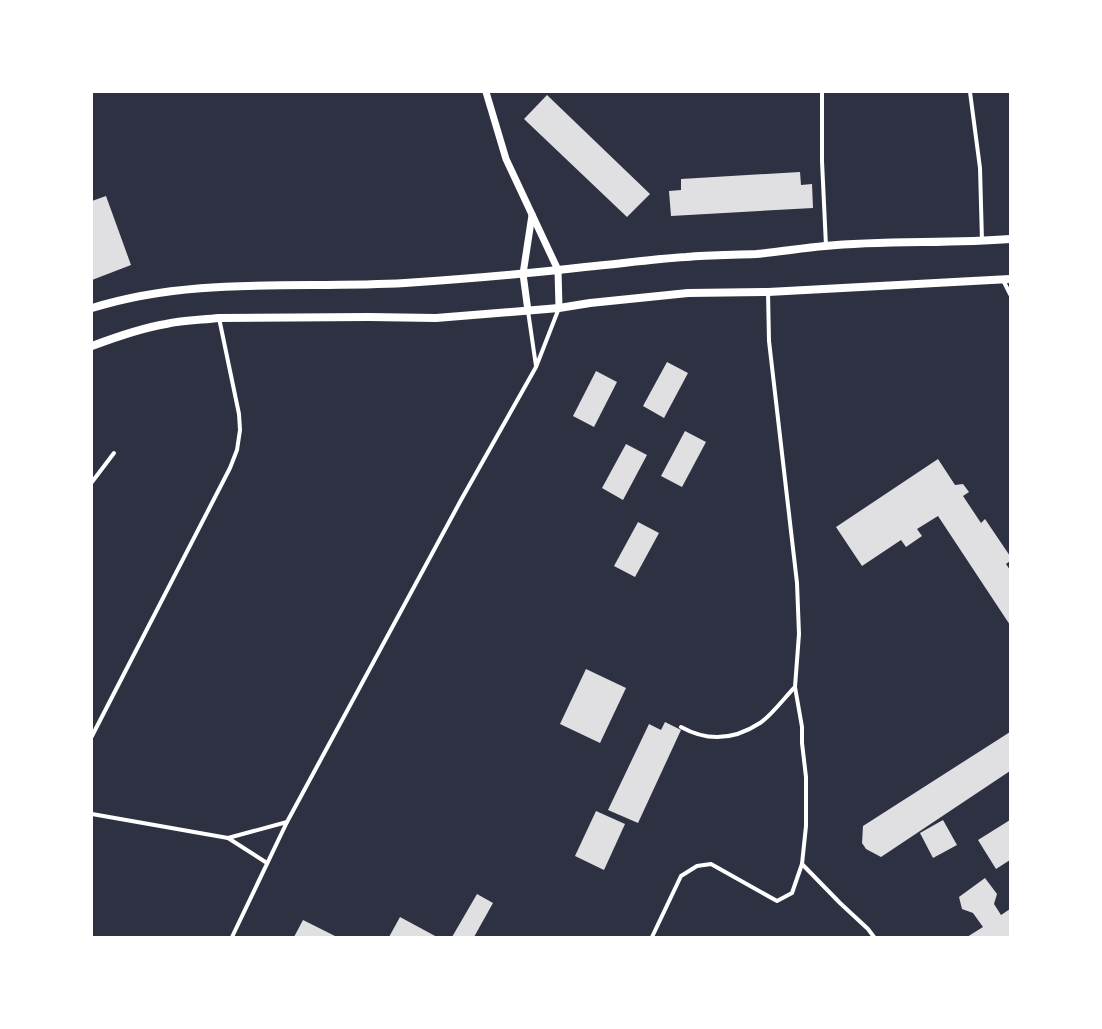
<svg xmlns="http://www.w3.org/2000/svg" width="1102" height="1029" font-family="Cabin,sans-serif">
<style>
.building{fill:#e0e0e3}
.lines{fill:none;stroke-linecap:round;stroke-linejoin:round}
.minor{stroke:#fff;stroke-width:4}
.tertiary{stroke:#fff;stroke-width:7}
.secondary{stroke:#fff;stroke-width:8}
</style>
<rect width="100%" height="100%" fill="#2d3142"/>
<g class="building">
<path d="M547,95L650,194L627,217L524,119Z"/>
<path d="M800,172L801,185L812,184L813,208L671,216L669,191L681,190V179Z"/>
<path d="M106,196L131,265L92,280V201Z"/>
<path d="M667,362L688,373L664,418L643,406Z"/>
<path d="M596,371L617,382L594,427L573,416Z"/>
<path d="M685,431L706,442L682,487L661,476Z"/>
<path d="M626,444L647,455L623,500L602,488Z"/>
<path d="M938,459L955,485L963,484L969,492L963,496L981,523L985,519L1010,556V561L1006,564L1010,570V625L938,516L917,529L922,536L906,547L901,540L862,566L836,527Z"/>
<path d="M638,522L659,533L635,577L614,566Z"/>
<path d="M586,669L626,688L600,743L560,724Z"/>
<path d="M665,722L681,730L638,823L608,810L649,724L661,730Z"/>
<path d="M1010,732V771L881,857L866,849L862,843L863,826Z"/>
<path d="M596,811L625,824L604,870L575,856Z"/>
<path d="M943,820L957,845L933,858L920,833Z"/>
<path d="M1010,820V860L996,869L978,840Z"/>
<path d="M985,878L997,894L994,904L1001,915L1010,909V937H967L983,927L973,913L962,909L959,897Z"/>
<path d="M477,894L493,903L474,937H452Z"/>
<path d="M400,917L437,937H389Z"/>
<path d="M303,920L337,937H294Z"/>
</g>
<g class="lines">
<g class="minor">
<path d="M822,92V161L826,246"/>
<path d="M970,92L980,168L982,241"/>
<path d="M1003,280L1010,294"/>
<path d="M528,311L536,366"/>
<path d="M92,482L114,453"/>
<path d="M681,727C708,742 734,740 760,723C771,716 785,697 795,687"/>
<path d="M92,736L230,468L237,450L240,430L239,414L219,318"/>
<path d="M92,814L228,838L267,863"/>
<path d="M228,838L287,822"/>
<path d="M802,864L840,903L868,929L874,937"/>
<path d="M232,937L287,822L461,500L536,367L559,308"/>
<path d="M652,937L681,876L697,866L711,864L777,901L792,893L802,864L806,826V777L802,743V727L795,687L799,634L797,583L769,341L768,292"/>
</g>
<g class="tertiary">
<path d="M486,92L506,159L558,270L559,308"/>
<path d="M528,311L523,274L532,215"/>
</g>
<g class="secondary">
<path d="M92,308C193,276 301,289 405,283C465,279 525,274 585,267C619,264 652,259 686,257C709,255 733,255 756,254C779,252 802,248 825,246C886,240 948,244 1010,239"/>
<path d="M92,346C116,337 141,328 166,324C183,320 201,320 219,318L369,317L436,318L559,308L590,303L688,293L768,292L1010,279"/>
</g>
</g>
<rect width="1102" height="1029" fill="none" stroke="#ffffff" stroke-width="186"/>
</svg>
